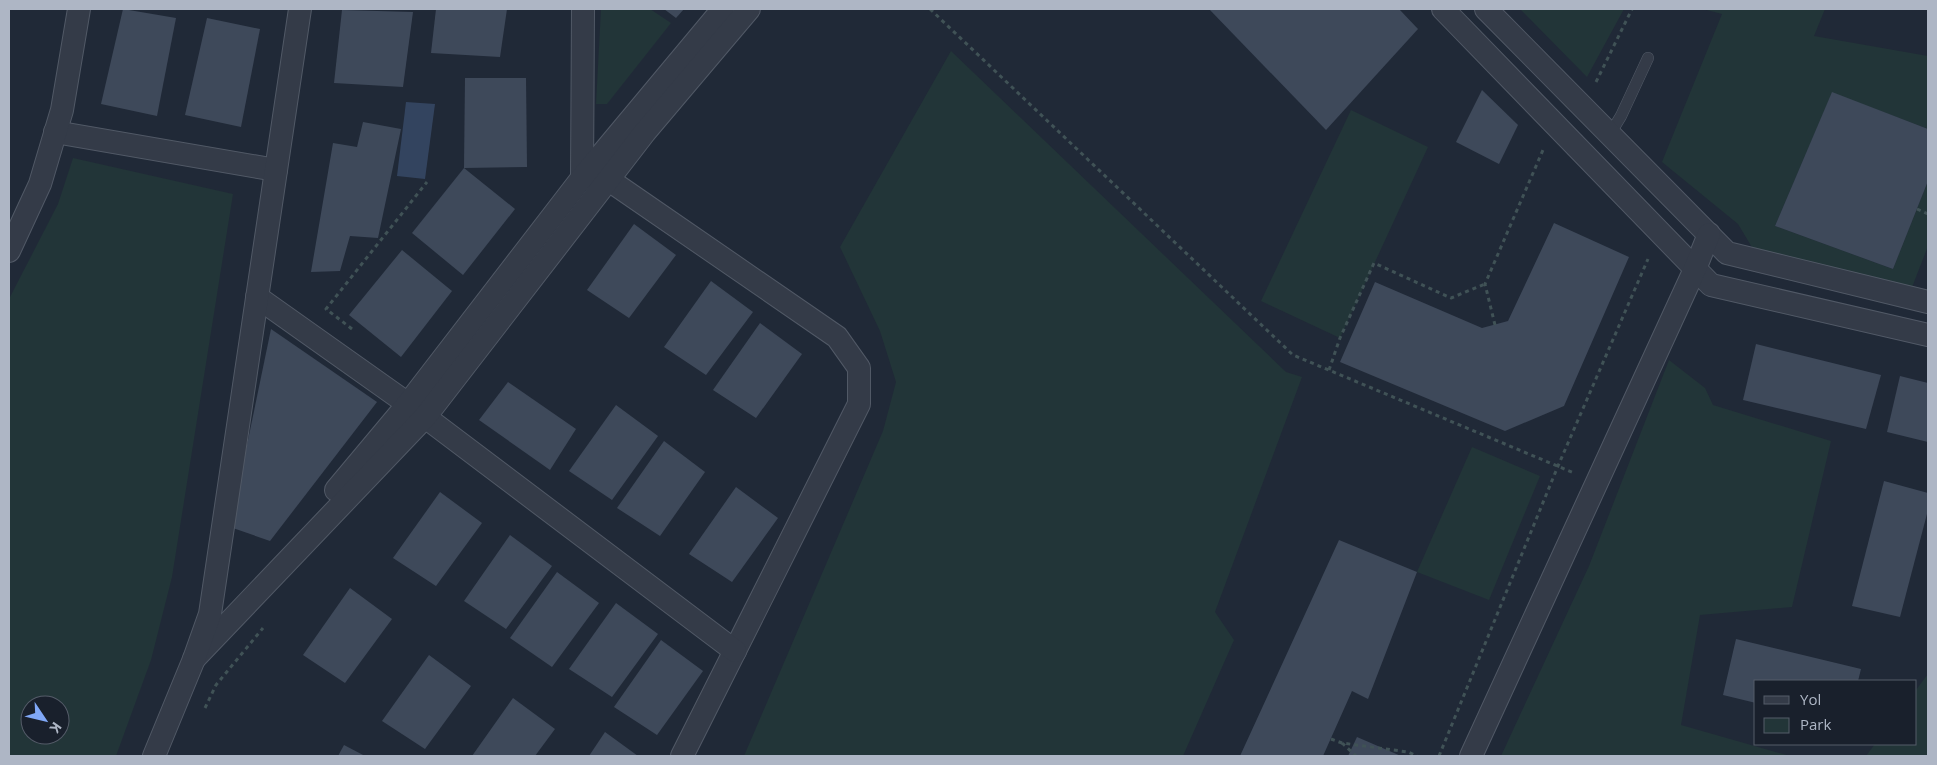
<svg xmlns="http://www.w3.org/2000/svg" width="1937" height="765" font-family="'Open Sans',sans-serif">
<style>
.green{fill:#223538;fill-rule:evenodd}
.water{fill:#33445f}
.building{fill:#3e495a}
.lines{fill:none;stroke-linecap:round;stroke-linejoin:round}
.service-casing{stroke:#515966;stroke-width:12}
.minor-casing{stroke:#515966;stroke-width:24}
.path{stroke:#405256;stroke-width:3;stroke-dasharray:4 4;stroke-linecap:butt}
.service{stroke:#343b48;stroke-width:11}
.minor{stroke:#343b48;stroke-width:22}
</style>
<rect width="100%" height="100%" fill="#202937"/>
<g class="green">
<path d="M601,9H650L671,23L607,104H596Z"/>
<path d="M1520,9H1624L1587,77Z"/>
<path d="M1703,9H1825L1814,36L1928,56V129L1832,93L1775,226L1893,269L1928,181V246L1911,290L1753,249L1738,224L1662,162L1722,14Z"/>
<path d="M951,51L1286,372L1302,377L1215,612L1234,640L1183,756H744L883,431L896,382L880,331L840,247Z"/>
<path d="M1351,110L1428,147L1340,338L1261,301Z"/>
<path d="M73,158L233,194L172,577L151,660L116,756H9V299L58,204ZM30,705H60V735H30Z"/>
<path d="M1669,360L1705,388L1713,405L1831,441L1792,607L1700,615L1681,725L1790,756H1501L1589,566Z"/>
<path d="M1472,447L1540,476L1489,600L1417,572Z"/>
<path d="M1928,674V756H1866L1875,744H1916V690Z"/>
</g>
<path class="water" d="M406,102L435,104L425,179L397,176Z"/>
<g class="building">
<path d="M123,9L176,18L157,116L101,104Z"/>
<path d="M436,9H507L500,57L431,53Z"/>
<path d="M664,9H684L676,18Z"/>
<path d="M1209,9H1399L1418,29L1326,130Z"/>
<path d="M342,10L413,12L403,87L334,83Z"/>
<path d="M207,18L260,29L241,127L185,115Z"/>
<path d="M465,78H526L527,167L464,168Z"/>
<path d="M1482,90L1518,125L1499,164L1456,142Z"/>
<path d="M1832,92L1928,129V181L1893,269L1775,226Z"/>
<path d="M363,122L401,129L378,238L350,236L340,271L311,272L333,143L357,147Z"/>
<path d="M464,168L515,209L463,275L412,233Z"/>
<path d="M1554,223L1629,257L1564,406L1505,431L1340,362L1375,282L1482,328L1508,321Z"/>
<path d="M634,224L676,255L629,318L587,290Z"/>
<path d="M402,250L452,291L401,357L349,315Z"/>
<path d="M711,281L753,312L706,375L664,347Z"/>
<path d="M760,323L802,354L756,418L713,390Z"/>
<path d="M271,329L377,402L270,541L230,527Z"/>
<path d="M1756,344L1881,375L1866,429L1743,400Z"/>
<path d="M1900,376L1928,383V442L1887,432Z"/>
<path d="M508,382L576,429L550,470L479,420Z"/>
<path d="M616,405L658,436L612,500L569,471Z"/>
<path d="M664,441L705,472L660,536L617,508Z"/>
<path d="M1884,481L1928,493V510L1900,617L1852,606Z"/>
<path d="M736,487L778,518L732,582L689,554Z"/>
<path d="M440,492L482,523L436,586L393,558Z"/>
<path d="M510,535L552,566L506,629L464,601Z"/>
<path d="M1339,540L1417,572L1368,699L1352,691L1323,756H1240Z"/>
<path d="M557,572L599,603L552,667L510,638Z"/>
<path d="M350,588L392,619L345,683L303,655Z"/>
<path d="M616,603L658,634L612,697L569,669Z"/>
<path d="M1736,639L1861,669L1858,681H1756V703L1723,695Z"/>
<path d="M661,640L703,671L657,735L614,707Z"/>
<path d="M429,655L471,686L425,749L382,721Z"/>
<path d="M513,698L555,729L535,756H472Z"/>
<path d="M605,732L638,756H589Z"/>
<path d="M1357,737L1401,756H1348Z"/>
<path d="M344,745L365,756H338Z"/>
</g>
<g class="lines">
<g class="service-casing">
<path id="service" d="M1610,134L1621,116L1648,58"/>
</g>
<g class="minor-casing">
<g id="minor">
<path d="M1443,9L1711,285L1928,335"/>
<path d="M1486,9L1727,253L1928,302"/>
<path d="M55,132L276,170"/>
<path d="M582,178L583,9"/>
<path d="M593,179L609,180L837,337L859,368V404L682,756"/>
<path d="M9,251L40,184L62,110L79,9"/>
<path d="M257,297L408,404L735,651"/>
<path d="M336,490L408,404L582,178L723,9"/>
<path d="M194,659L425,417L645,132L749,9"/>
<path d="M154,756L194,659L210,614L300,9"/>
<path d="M1471,756L1695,269L1709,234"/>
</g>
</g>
<g class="path">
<path d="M930,9L1293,355L1574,473"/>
<path d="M1596,82L1632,9"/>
<path d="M1917,209L1928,214"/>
<path d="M1495,325L1485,284L1543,150"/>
<path d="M352,329L326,309L427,182"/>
<path d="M1329,370L1340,338L1374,263L1451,298L1485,284"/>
<path d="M205,708L216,685L263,628"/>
<path d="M1331,739L1342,743L1408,752L1417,756"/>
<path d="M1342,743L1356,756"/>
<path d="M1439,756L1558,466L1648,259"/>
</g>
<use href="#service" class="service"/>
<use href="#minor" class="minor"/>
</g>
<rect width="1937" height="765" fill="none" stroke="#aeb6c5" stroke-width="20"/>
<rect x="1754" y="680" width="162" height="65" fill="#19202c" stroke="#555c69"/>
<rect x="1764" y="696" width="25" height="8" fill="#343b48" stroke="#555c69"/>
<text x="1800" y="705" font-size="15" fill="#aeb6c5">Yol</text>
<rect x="1764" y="718" width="25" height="15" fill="#223538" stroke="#555c69"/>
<text x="1800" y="730" font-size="15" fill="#aeb6c5">Park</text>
<g transform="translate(45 720) rotate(125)"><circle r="24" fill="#19202c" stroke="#555c69"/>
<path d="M0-4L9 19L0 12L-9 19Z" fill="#80a8f7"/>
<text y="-8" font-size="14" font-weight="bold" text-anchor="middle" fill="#aeb6c5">K</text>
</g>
</svg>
